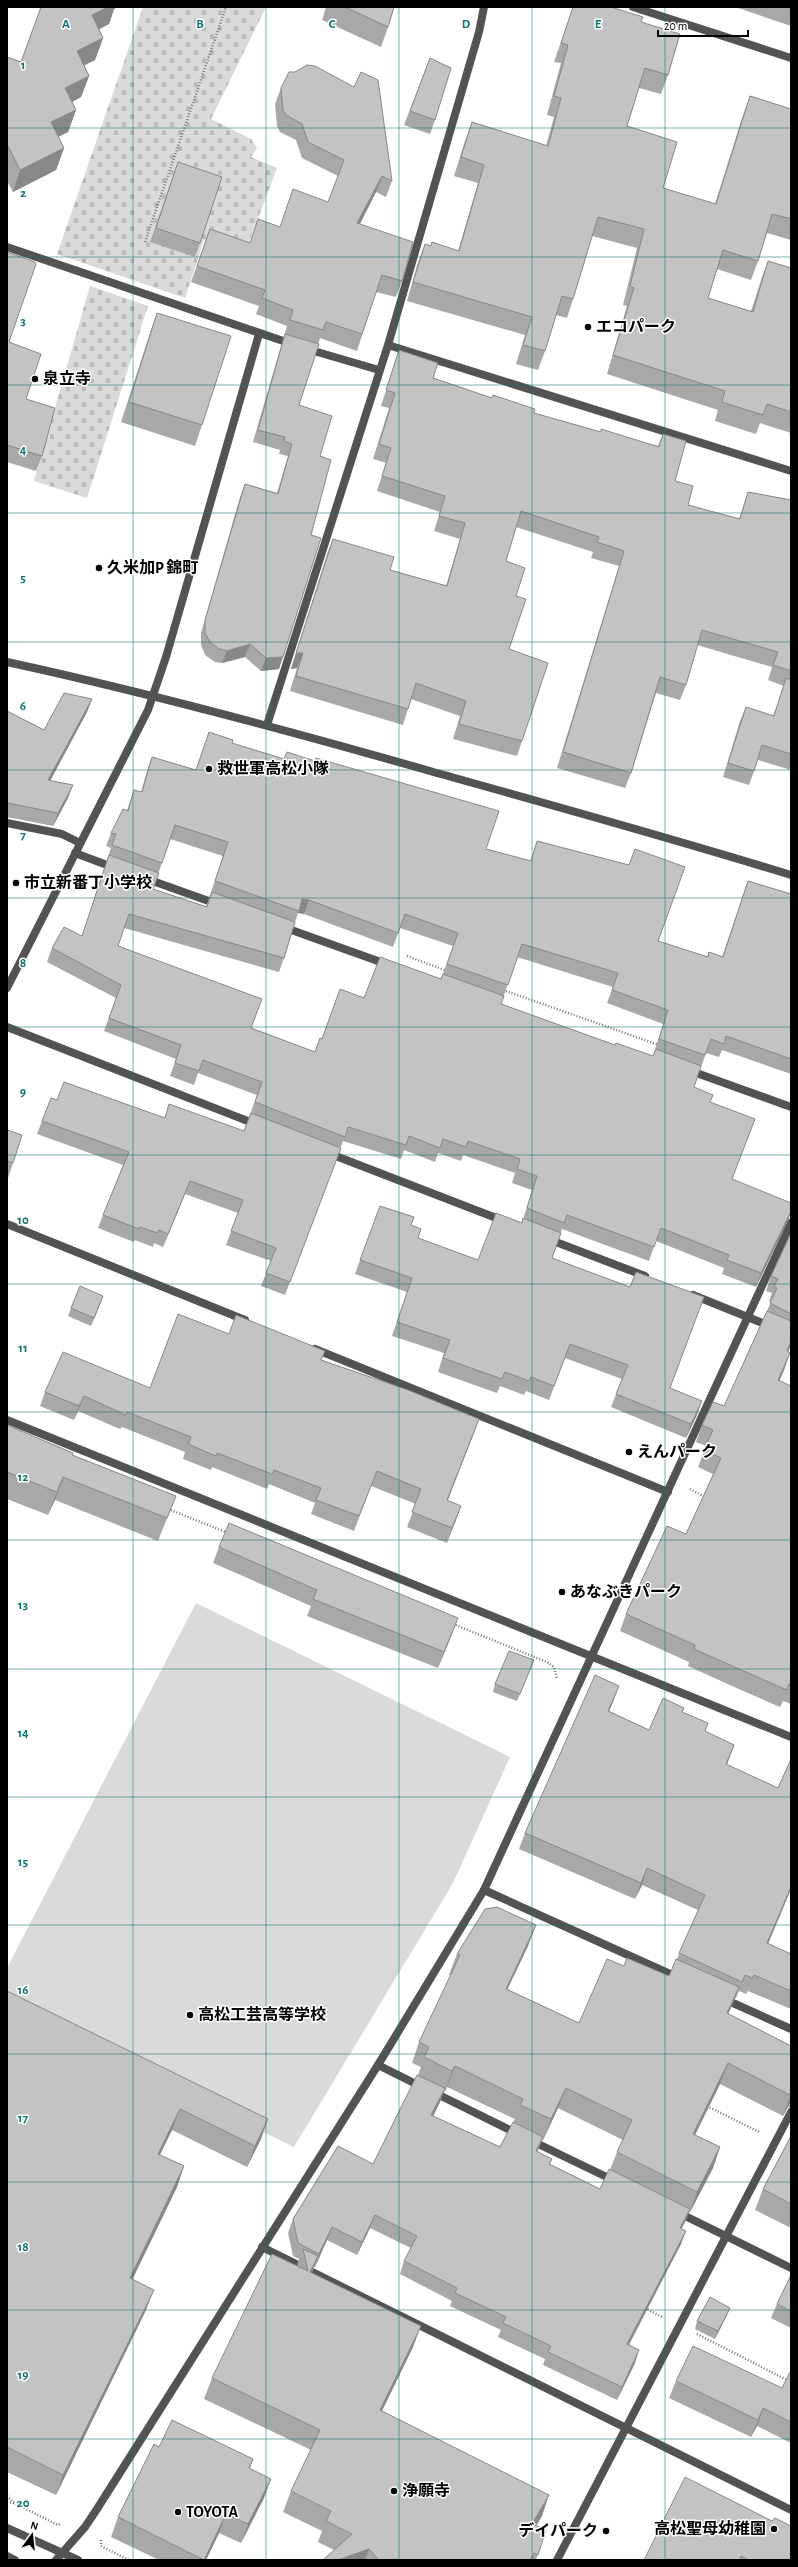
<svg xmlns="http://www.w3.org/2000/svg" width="798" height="2567" font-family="'Alegreya Sans','Noto Sans JP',sans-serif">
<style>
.cemetery{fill:url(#cemetery-stones)}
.pitch{fill:#dadada}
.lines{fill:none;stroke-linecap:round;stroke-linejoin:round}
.path{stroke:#757575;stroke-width:2.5;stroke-dasharray:1 2;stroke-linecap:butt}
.minor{stroke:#535353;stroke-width:8}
.tertiary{stroke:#535353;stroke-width:8}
.wall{fill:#a8a8a8;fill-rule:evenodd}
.shaded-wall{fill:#888}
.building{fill:#c3c3c3;stroke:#888}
.grid{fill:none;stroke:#0f766e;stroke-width:1;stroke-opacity:0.55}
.poi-dot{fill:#000;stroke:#fff;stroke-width:1.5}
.labels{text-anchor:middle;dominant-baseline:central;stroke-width:3;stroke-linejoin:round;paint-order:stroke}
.poi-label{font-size:16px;font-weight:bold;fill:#000;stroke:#fff;text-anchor:start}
.grid-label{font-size:13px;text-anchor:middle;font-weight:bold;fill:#0f766e;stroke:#fff;stroke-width:3;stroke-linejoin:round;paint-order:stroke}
</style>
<defs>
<pattern id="cemetery-stones" width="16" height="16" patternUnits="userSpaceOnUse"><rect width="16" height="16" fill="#dadada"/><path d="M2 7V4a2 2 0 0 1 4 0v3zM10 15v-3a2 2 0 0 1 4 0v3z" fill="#b9b9b9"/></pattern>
</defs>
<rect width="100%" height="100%" fill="#fff"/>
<g class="cemetery">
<path d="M143,7H266L211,119L251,139L257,148L251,157L277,168L245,253L204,240L185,298L57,254Z"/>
<path d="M90,286L148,306L87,498L34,481Z"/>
</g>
<path class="pitch" d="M196,1603L510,1757L453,1883L294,2147L7,2007V1968Z"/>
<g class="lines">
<g class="path">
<path d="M145,242L226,7"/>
<path d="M407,956L447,971"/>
<path d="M503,990L659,1045"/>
<path d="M690,1489L705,1497"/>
<path d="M168,1509L228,1533"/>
<path d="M453,1624L547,1662L554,1667L557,1679"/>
<path d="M707,2106L759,2132"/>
<path d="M645,2308L662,2317"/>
<path d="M697,2334L791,2382"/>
<path d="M7,2496L14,2503L58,2525L60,2524"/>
<path d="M7,2502L14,2503"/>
<path d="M101,2540V2546L129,2560"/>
</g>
<g class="minor">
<path d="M633,7L791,58"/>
<path d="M7,247L292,344"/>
<path d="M388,345L791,471"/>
<path d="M307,349L379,370"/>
<path d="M267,725L388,345L479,32L484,7"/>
<path d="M7,823L62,834L80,843"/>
<path d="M75,853L115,868"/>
<path d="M147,879L217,904"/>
<path d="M283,927L389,965"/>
<path d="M7,1027L258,1125"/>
<path d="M688,1070L791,1107"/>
<path d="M328,1153L504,1221"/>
<path d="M7,1224L245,1320"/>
<path d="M548,1239L645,1276"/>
<path d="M693,1295L770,1326"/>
<path d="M315,1349L668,1492"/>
<path d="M484,1890L679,1978"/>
<path d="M724,1999L791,2029"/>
<path d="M378,2065L422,2087"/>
<path d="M433,2092L518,2134"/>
<path d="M532,2141L615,2181"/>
<path d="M677,2212L791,2268"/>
<path d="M262,2247L791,2510"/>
<path d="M557,2560L791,2112"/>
</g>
<g class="tertiary">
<path d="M7,662C150,693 290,731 430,771C551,805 671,838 791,875"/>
<path d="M7,988L148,710L166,657L259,334"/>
<path d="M7,1420L791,1737"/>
<path d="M7,2528L78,2560"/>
<path d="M7,2556L15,2560"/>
<path d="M56,2560L85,2527L97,2509L378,2065L484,1890L791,1223"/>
</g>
</g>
<g class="wall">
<path d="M41,7H118L114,9L109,24L99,29L103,38L95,60L84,65L89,76L81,97L72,102L76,110L68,132L58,137L64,148L56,170L13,192L7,181V57L21,62Z"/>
<path d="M326,7H394L388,27L381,47L322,20Z"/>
<path d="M573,7L641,22L668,75L661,94L639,88L627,126L663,188L715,204L743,115L750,96L791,109V240L767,233L758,261L751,280L717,269L708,298L751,311L761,280L768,261L791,268V433L760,423L756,434L715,421L718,410L607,374L627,306L623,305L637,248L592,236L573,299L567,318L556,315L545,351L538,370L516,364L525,335L407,301L418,262L425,244L431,246L458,251L478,183L454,176L465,141L472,122L546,146L554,117L547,115L561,63L554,62Z"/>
<path d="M735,7H791V26Z"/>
<path d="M430,58L435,120L430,134L404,125Z"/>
<path d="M281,88L392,181L386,197L376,192L360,224L402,281L396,297L376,292L357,351L320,338L318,344L299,405L320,456L311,535L279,669L261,671L245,657L222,663L215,662L205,655L201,645V633L240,497L245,484L277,493L288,456L279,454L280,450L253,442L281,346L287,326L256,314L259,306L191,282L210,229L250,243L258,219L280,227L328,202L338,176L302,158L296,140L280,132L277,126L275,104Z"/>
<path d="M178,162L200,243L195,257L150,242Z"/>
<path d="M7,252L9,342L42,456L36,471L7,462Z"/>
<path d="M157,313L202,425L195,446L121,422L150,333Z"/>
<path d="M399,350L433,378L534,413L600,432L658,446L663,434L675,481L688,505L739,519L748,492L791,500V770L758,760L749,785L723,777L740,721L746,707L773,716L784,686L768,680L772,667L697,645L686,685L680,700L656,693L631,773L625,788L557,768L619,566L591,558L593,552L516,527L506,561L516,596L509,649L522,741L517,756L453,739L460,716L411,699L403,725L290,691L297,668L291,669L327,554L333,539L390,570L446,586L460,539L434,531L440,512L377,491L386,463L373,459L389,408L381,406Z"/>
<path d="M92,699L87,712L50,781L68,798L53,826L7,817V711L44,730Z"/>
<path d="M209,732L232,743L486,849L531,861L537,841L629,865L635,849L658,941L707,957L709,952L722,957L748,881L791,894V1074L722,1050L719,1057L706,1053L694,1087L710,1102L733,1179L789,1218L756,1287L722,1274L724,1268L656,1241L649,1261L562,1229L552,1258L670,1388L697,1415L686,1438L611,1407L622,1379L565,1358L549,1400L526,1391L524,1395L500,1386L497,1393L438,1372L444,1353L392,1336L407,1292L355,1274L380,1206L411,1225L418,1238L478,1260L522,1223L532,1190L512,1183L515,1173L463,1155L461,1161L438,1153L435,1162L404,1150L401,1159L343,1141L285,1295L261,1286L271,1261L226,1245L238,1213L185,1194L163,1247L154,1243L153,1247L135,1240L134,1242L98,1228L123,1165L37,1134L51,1098L57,1100L244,1131L257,1095L198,1073L194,1085L170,1076L176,1059L104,1031L116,998L47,962L52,948L82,936L111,848L106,846L111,833L127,810L134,790L141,792L147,771L152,757L196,770ZM170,839L223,856L206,907L153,889ZM298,913L304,914L393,947L400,928L453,946L441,979L364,998L340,989L322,1039L315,1052L251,1028L118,946L124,928L279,972L284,958ZM517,957L613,987L607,1003L663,1024L653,1056L615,1045L501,1004Z"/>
<path d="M7,1130L13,1163L8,1178L7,1177Z"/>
<path d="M791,1233V1345L788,1352L784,1370L779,1381L791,1386V1704L783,1701L780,1707L732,1686L688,1666L689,1662L620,1631L626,1614L686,1534L713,1474L698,1467L706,1446L696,1442L702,1425L724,1406L767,1311L771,1302L769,1301L772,1293L766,1291L771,1276Z"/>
<path d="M101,1303L91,1326L68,1316L71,1308Z"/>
<path d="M229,1334L321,1360L479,1419L447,1501L461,1506L447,1543L407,1527L416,1504L371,1486L354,1531L311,1514L315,1503L269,1484L267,1489L212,1467L211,1470L183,1459L185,1452L122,1427L120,1429L78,1411L74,1420L40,1406L45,1392L150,1388Z"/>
<path d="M7,1425L73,1455L176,1496L158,1541L55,1500L48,1515L7,1499Z"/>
<path d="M219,1547L452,1634L438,1668L307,1616L311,1606L213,1563Z"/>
<path d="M534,1660L517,1701L493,1692L495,1684Z"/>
<path d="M613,1702L609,1711L649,1730L684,1708L682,1712L708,1723L705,1732L734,1745L727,1765L778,1788L791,1759V1889L768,1944L791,1954V2009L748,1991L746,1994L739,1991L736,1998H735L728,2014L791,2046V2108L788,2107L783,2116L720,2084L695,2135L720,2147L713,2168L690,2212H689L685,2222L681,2229V2244L629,2345L635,2363L617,2400L543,2365L545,2359L498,2337L501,2330L450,2306L452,2301L400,2274L404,2261L411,2248L370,2228L357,2255L327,2240L315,2267H314L312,2273L413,2347L382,2411L542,2516L536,2526L546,2530L536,2560H323L334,2550L318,2542L322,2531L283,2512L291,2491L311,2450L204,2399L212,2378L297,2266L299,2259L293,2256L288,2233L293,2219L373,2164L418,2075L421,2067L412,2063L419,2042L451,1975H449L457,1954L528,1946L507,1989L579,2023L624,1966L669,1976L677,1959L698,1910L642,1885L635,1899L519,1849L525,1833ZM447,2087L515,2119L500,2147L433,2116L440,2102L444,2091L445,2092ZM558,2108L623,2140L617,2152L610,2170L600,2189L550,2164L552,2159L537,2152L542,2140H543Z"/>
<path d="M7,1991L261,2139L247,2167L172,2130L160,2155L184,2166L177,2187L132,2279L146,2310L56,2495L7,2472Z"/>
<path d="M791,2136V2228L755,2210L763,2189Z"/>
<path d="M791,2275V2328L771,2318L777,2304Z"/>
<path d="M730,2308L727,2315L715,2339L695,2329L697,2321Z"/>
<path d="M791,2373V2443L757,2426L751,2437L669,2398L676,2381L782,2388Z"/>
<path d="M159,2447L253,2459L250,2469L264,2498L241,2543L219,2533L206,2560H159L111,2537L118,2517Z"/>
<path d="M772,2521L791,2560H644Z"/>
</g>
<g class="shaded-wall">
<path d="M106,7H118L114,9L109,24L84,37L92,15Z"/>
<path d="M103,38L95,60L69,73L77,51Z"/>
<path d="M89,76L81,97L57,110L65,88Z"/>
<path d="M76,110L68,132L43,144L51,122Z"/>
<path d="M64,148L56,170L13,192L20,170Z"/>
<path d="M382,176L376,192L352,239L357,223Z"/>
<path d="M250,644L245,657L222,663L227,651Z"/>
<path d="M296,653H303L297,668L291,669Z"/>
<path d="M283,657L279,669L261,671L266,658Z"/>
<path d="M92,699L87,712L43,794L48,780Z"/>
<path d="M73,785L68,798L53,826L58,813Z"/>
<path d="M302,899L309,900L304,914L298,913Z"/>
<path d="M190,1181L185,1194L163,1247L168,1234Z"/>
<path d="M791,1211V1213L789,1218L756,1287L761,1273Z"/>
<path d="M791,1341V1345L780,1368L787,1351Z"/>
<path d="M790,1353L784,1370L772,1398L778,1380Z"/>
<path d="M84,1396L78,1411L74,1420L79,1406Z"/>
<path d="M702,1401L697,1415L686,1438L691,1424Z"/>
<path d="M479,1419L474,1433L442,1515L447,1500Z"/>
<path d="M63,1477L55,1500L48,1515L57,1492Z"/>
<path d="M461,1506L456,1520L447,1543L452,1528Z"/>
<path d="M458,1618L452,1634L438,1668L444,1652Z"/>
<path d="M619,1686L613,1702L602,1727L608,1711Z"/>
<path d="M734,1745L728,1761L720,1781L726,1764Z"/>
<path d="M647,1868L642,1885L635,1899L641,1883Z"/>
<path d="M791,1887V1889L761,1960L767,1943Z"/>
<path d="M536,1925L528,1946L498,2009L506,1989Z"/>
<path d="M739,1987L731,2008L719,2033L727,2013Z"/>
<path d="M728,2063L720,2084L685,2155L693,2134Z"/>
<path d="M455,2066L447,2087L445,2092L452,2071Z"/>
<path d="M445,2088L440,2102L427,2129L431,2115Z"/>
<path d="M566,2088L558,2108L543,2140L551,2119Z"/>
<path d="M791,2094V2100L788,2107L783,2116Z"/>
<path d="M180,2109L172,2130L150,2174L158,2154Z"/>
<path d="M268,2119L261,2139L247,2167L255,2146Z"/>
<path d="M543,2137L538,2150L531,2165L536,2151Z"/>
<path d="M720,2147L713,2168L690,2212L697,2192Z"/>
<path d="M184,2166L177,2187L123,2299L130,2278Z"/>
<path d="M690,2209L685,2222L675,2241L680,2228Z"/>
<path d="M375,2215L370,2228L357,2255L362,2242Z"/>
<path d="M332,2227L327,2240L315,2267L319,2254Z"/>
<path d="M686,2231L681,2244L622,2357L627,2344Z"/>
<path d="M318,2256L310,2277V2272Z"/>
<path d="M154,2290L146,2310L56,2495L63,2475Z"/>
<path d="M730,2308L727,2315L715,2339L718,2331Z"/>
<path d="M421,2326L413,2347L372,2431L380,2410Z"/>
<path d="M639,2350L635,2363L617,2400L622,2387Z"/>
<path d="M763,2408L757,2426L751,2437L758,2420Z"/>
<path d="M271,2479L264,2498L241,2543L248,2524Z"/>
<path d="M549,2495L542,2516L524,2545L532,2524Z"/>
<path d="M226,2514L219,2533L206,2560H204Z"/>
<path d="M369,2549L365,2560H338Z"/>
</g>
<g class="building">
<path d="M41,7H108L92,15L103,38L77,51L89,76L65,88L76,110L51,122L64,148L20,170L7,144V57L21,62Z"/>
<path d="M345,7H394L388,27Z"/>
<path d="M573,7H611L643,17L641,22L680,34L668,75L645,68L627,126L677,142L663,188L716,204L750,96L791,109V219L772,214L758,261L723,250L708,298L753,312L768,261L791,268V412L767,404L763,415L722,402L725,391L613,355L634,288L630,286L644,229L598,217L573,299L562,296L545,351L523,345L532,317L413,282L425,244L431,246L432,242L459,251L484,165L461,157L472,122L548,146L561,98L554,96L568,45L561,43Z"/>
<path d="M430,58L451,68L435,120L410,111Z"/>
<path d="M307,65L315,66L354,87L361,72L378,80L392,181L382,176L357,223L413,242L402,281L382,275L362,334L326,322L323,330L290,320L293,310L262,298L265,290L197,266L210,229L250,243L258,219L280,227L293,189L328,202L344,160L308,142L302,124L286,115L283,110L281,88L289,72H295Z"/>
<path d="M178,162L222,177L200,243L156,228Z"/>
<path d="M7,252L35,262L36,264L9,342L41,354L26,399L55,408L42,456L7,445Z"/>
<path d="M157,313L231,336L202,425L129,402Z"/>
<path d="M285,334L319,344L299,405L332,416L320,456L331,460L311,535L321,538L283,657L266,658L250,644L227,651L219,649L210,642L205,633V620L245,484L278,494L292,444L284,441L285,437L258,430Z"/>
<path d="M399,350L438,363L433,378L492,398L493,395L535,409L534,413L601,432V429L659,447L663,434L686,441L675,481L693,486L688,505L740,519L748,492L791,500V671L773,665L778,652L702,630L686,685L660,677L631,773L563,752L624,551L597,542L599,537L521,511L506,561L525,568L516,596L526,599L509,649L548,663L522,741L459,724L466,701L416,683L408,709L296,676L303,653H296L333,539L394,557L390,570L447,586L465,523L439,516L445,496L382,476L391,448L379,444L395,393L386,390Z"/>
<path d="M786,678L791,680V754L762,745L754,771L728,763L746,707L774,716Z"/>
<path d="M64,693L92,699L48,780L73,785L58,813L7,803V711L44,730Z"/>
<path d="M209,732L233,740L232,743L284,759L287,752L315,761L316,758L499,811L486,849L531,861L537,841L629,865L635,849L685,867L658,941L708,957L709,952L723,957L748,881L791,894V1059L726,1036L724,1044L711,1039L705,1055L659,1039L668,1010L612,990L618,973L522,944L508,985L447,964L458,933L405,914L398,933L309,900L302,899L299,911L215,881L228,842L175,825L162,863L112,845L116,834L111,833L123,809L128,811L134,790L142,792L152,757L196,770Z"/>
<path d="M109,855L159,873L153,889L207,907L212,892L295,922L284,958L129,914L118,946L262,999L251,1028L315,1052L320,1038L322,1039L340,989L364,998L380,957L441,979L443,974L504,996L501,1004L615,1045L616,1043L653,1056L656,1049L701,1066L694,1087L713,1095L710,1102L755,1119L732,1179L791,1203V1211L761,1273L727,1260L729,1255L661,1228L654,1247L567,1215L564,1223L527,1208L537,1176L517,1169L520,1159L468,1141L466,1147L443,1139L440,1148L409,1136L406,1145L348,1127L345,1137L255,1102L262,1082L203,1060L199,1071L175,1063L181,1045L109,1018L121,985L52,948L64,927L82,936Z"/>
<path d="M64,1082L165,1118L169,1104L244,1131L251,1113L341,1148L290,1282L266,1273L276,1248L231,1231L243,1200L190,1181L168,1234L159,1230L157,1233L140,1227L139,1229L103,1215L129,1152L42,1121L51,1098L57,1100Z"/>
<path d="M7,1130L22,1135L13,1163L7,1161Z"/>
<path d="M380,1206L414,1217L411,1225L421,1229L418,1238L478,1260L496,1213L522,1223L523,1218L561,1233L552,1258L630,1287L636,1272L704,1297L670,1388L702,1401L691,1424L616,1394L628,1365L570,1344L554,1386L531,1377L529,1381L505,1372L502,1379L443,1358L450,1340L397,1322L412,1278L360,1260Z"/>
<path d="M791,1233V1314L770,1303L777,1288L774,1286L778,1279L771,1276Z"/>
<path d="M80,1286L103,1296L94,1318L71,1308Z"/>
<path d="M767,1311L791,1321V1341L787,1351L790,1353L778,1380L791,1386V1684H789L787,1690L739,1669L694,1649L695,1645L626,1614L667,1526L686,1534L721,1458L704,1450L713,1430L702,1425L713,1402L724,1406Z"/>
<path d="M178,1314L229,1334L236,1315L325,1351L321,1360L408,1390L479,1419L447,1500L461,1506L452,1528L412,1512L421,1489L377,1471L359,1516L316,1500L321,1488L274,1470L272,1474L217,1453L216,1456L188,1444L191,1437L127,1412L126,1415L84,1396L79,1406L45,1392L63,1352L150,1388Z"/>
<path d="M7,1425L73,1453L72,1455L176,1496L167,1518L63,1477L57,1492L7,1472Z"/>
<path d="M229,1523L458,1618L444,1652L313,1599L317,1590L219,1547Z"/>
<path d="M509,1651L534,1660L520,1694L495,1684Z"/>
<path d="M595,1675L619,1686L608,1711L649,1730L663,1698L684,1708L682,1712L708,1723L705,1731L734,1745L726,1764L778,1788L791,1759V1887L767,1943L791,1954V1991L754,1975L752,1978L745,1975L742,1982L679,1953L705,1895L647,1868L641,1883L525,1833Z"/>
<path d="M497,1907L536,1925L506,1989L579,2023L607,1959L624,1966L627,1958L669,1976L676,1959L739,1987L727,2013L791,2046V2094L790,2095L728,2063L693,2134L720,2147L697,2192L617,2152L632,2120L566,2088L551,2119L520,2105L523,2099L455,2066L452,2071L424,2057L429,2047L419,2042L460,1955L457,1954L485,1909Z"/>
<path d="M7,1991L268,2119L255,2146L180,2109L158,2154L184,2166L130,2278L154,2290L63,2475L7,2447Z"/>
<path d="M417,2075L445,2088L431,2115L500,2147L513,2122L543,2137L536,2151L552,2159L549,2164L600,2189L609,2169L690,2209L680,2228L686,2231L627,2344L639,2350L622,2387L548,2352L551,2346L503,2323L506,2317L455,2293L457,2288L404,2261L417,2236L375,2215L362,2242L332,2227L319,2254L298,2243L293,2219L338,2146L373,2164Z"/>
<path d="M791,2136V2204L763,2189Z"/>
<path d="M303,2249L318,2256L310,2272L421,2326L380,2410L549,2495L532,2524L546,2530L538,2555L534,2553L530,2560H379L369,2549L338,2560H323L352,2534L326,2521L331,2511L291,2491L320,2430L212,2378L272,2254L308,2271Z"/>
<path d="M791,2275V2311L777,2304Z"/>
<path d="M710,2297L730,2308L718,2331L697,2321Z"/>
<path d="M693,2346L782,2388L790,2372L791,2373V2422L763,2408L758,2420L676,2381Z"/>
<path d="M172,2420L253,2459L249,2468L271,2479L248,2524L226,2514L204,2560L118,2517L154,2444L159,2447Z"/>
<path d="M685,2477L772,2521L775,2518L791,2526V2560H748L741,2556L739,2560H644Z"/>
</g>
<path class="grid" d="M133,7V2560M266,7V2560M399,7V2560M532,7V2560M665,7V2560M7,128H791M7,257H791M7,385H791M7,513H791M7,642H791M7,770H791M7,898H791M7,1027H791M7,1155H791M7,1284H791M7,1412H791M7,1540H791M7,1669H791M7,1797H791M7,1925H791M7,2054H791M7,2182H791M7,2310H791M7,2439H791"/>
<g class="poi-dot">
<circle cx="588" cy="327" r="4"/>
<circle cx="35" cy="379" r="4"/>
<circle cx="99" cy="568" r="4"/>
<circle cx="209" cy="769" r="4"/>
<circle cx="16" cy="883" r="4"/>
<circle cx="629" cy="1452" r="4"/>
<circle cx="562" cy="1592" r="4"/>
<circle cx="190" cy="2015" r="4"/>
<circle cx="394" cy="2491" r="4"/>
<circle cx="178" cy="2512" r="4"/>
<circle cx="774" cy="2529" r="4"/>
<circle cx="606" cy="2531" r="4"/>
</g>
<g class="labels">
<g class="poi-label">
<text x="596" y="327">エコパーク</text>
<text x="43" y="379">泉立寺</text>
<text x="107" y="568">久米加P 錦町</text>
<text x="217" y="769">救世軍高松小隊</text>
<text x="24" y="883">市立新番丁小学校</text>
<text x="637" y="1452">えんパーク</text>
<text x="570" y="1592">あなぶきパーク</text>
<text x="198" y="2015">高松工芸高等学校</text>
<text x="402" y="2491">浄願寺</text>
<text x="186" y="2512">TOYOTA</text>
<text x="766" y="2529" text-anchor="end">高松聖母幼稚園</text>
<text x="598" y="2531" text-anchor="end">デイパーク</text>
</g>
</g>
<g class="grid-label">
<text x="66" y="28">A</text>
<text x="200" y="28">B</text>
<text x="332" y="28">C</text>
<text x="466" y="28">D</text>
<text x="598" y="28">E</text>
<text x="23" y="69">1</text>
<text x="23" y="197">2</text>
<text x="23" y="325">3</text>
<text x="23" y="454">4</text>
<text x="23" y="582">5</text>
<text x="23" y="710">6</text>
<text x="23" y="839">7</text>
<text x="23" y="967">8</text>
<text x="23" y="1096">9</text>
<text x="23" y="1224">10</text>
<text x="23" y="1352">11</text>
<text x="23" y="1481">12</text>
<text x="23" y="1609">13</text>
<text x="23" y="1737">14</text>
<text x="23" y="1866">15</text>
<text x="23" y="1994">16</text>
<text x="23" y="2122">17</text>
<text x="23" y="2251">18</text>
<text x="23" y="2379">19</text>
<text x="23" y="2507">20</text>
</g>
<rect width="798" height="2567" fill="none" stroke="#000000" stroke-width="16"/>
<g transform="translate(32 2535) rotate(15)" stroke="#ffffff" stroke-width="3" paint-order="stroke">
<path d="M0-3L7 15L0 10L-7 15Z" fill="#000000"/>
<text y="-6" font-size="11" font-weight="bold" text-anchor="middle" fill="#000000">N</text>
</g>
<path d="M658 30v6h90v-6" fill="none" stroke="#000000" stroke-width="2"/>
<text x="664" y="30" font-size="12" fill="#000000" stroke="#ffffff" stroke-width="3" paint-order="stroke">20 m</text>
</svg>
